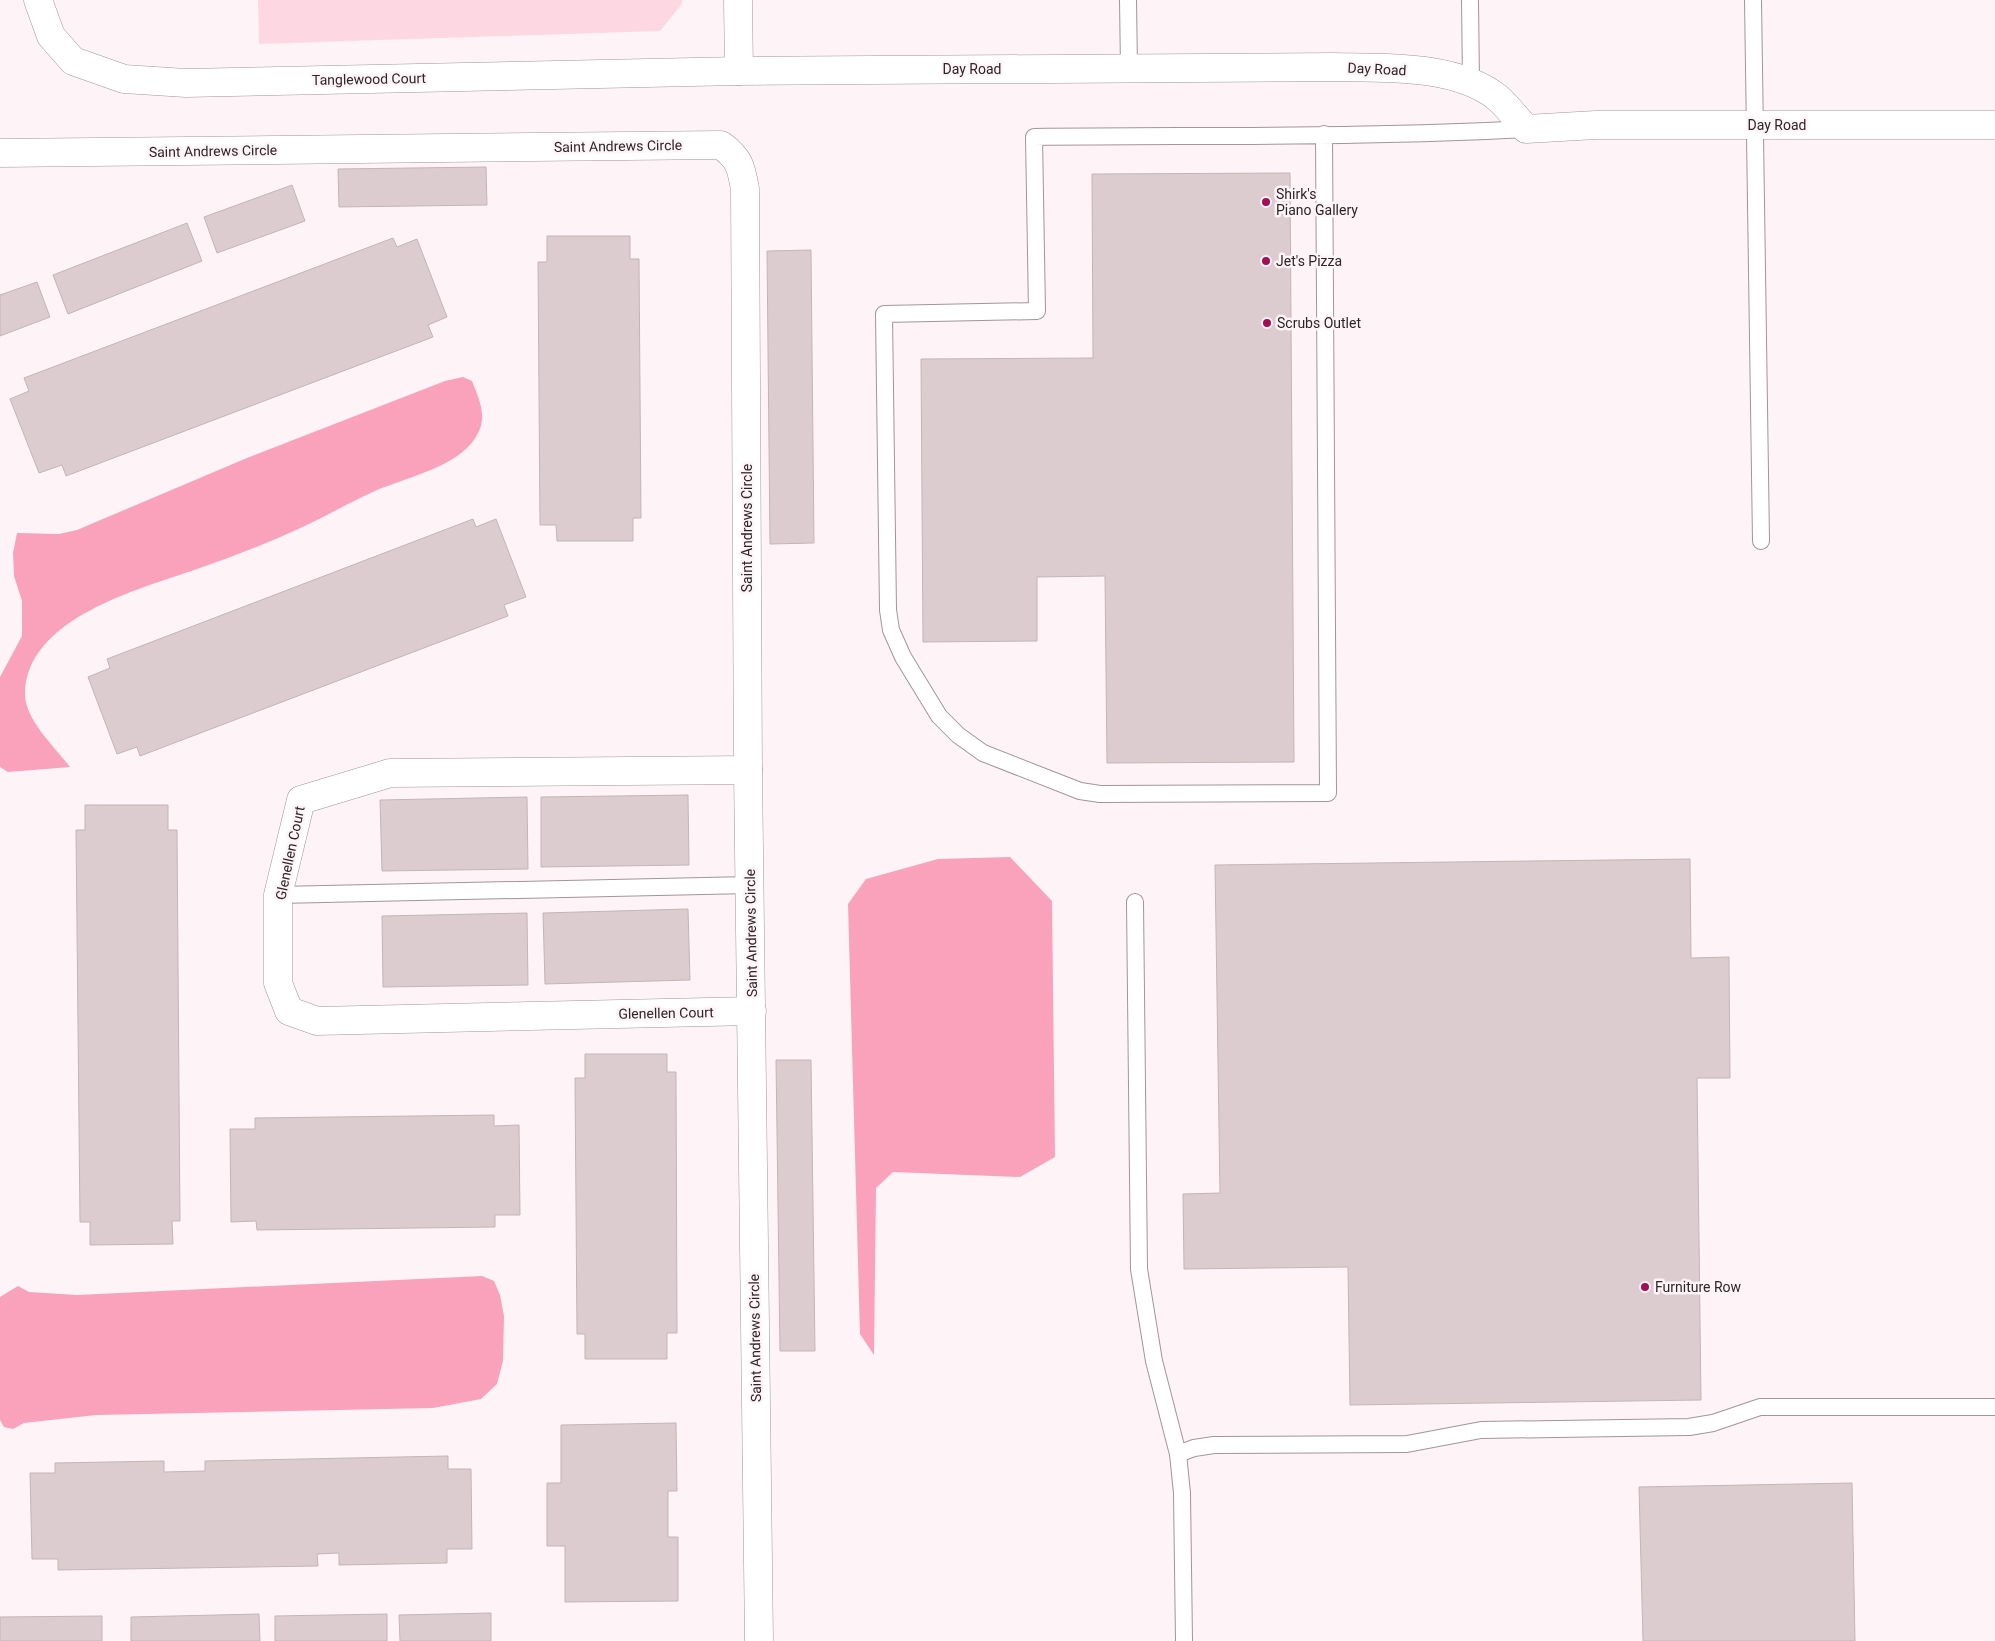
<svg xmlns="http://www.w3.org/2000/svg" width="1995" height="1641" font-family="Roboto,sans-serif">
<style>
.green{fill:#fdd8e2}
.water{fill:#faa1bc}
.building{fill:#dcccd0;stroke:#c4b4b8}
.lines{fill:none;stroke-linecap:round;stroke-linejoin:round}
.lane-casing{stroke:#a39498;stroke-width:18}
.street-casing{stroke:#a39498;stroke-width:29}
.lane{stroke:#fff;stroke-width:16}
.street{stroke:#fff;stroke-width:28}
.poi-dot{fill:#a10f55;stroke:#fef4f7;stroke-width:2}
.labels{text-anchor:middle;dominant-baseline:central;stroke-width:5;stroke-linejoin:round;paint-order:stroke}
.street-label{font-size:14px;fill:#2c2527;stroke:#fef4f7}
.poi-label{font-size:14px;fill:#2c2527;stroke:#fef4f7;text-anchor:start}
</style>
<rect width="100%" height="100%" fill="#fef4f7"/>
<path class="green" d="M258,0H682V4L660,31L259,44Z"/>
<g class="water">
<path d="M463,377L472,381C478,397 487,414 479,431C465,465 408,477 377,490C344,505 312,524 278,538C252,549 224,560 197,569C140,589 25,618 25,695C26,721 55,747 70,767L8,772L0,767V677L22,636V601L14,576L13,553L17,533L59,534L77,530L247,458L445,381Z"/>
<path d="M1010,857L1052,901L1055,1157L1020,1177L893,1172L876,1188L874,1355L860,1334L848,904L866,879L938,859Z"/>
<path d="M482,1276L494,1281L500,1295L504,1316L503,1361L497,1384L481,1399L433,1408L96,1415L24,1423L13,1429L4,1427L0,1420V1297L18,1286L29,1292L77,1295Z"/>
</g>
<g class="building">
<path d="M486,167L487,205L339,207L338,169Z"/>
<path d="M1290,173L1294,762L1107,763L1105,576L1037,577V641L923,642L921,359L1093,358L1092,174Z"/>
<path d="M292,185L305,221L217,253L204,217Z"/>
<path d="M187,223L202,261L68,314L53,275Z"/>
<path d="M547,236H630V259H639L641,518H633V541H557L556,525H540L538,262H547Z"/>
<path d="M393,238L397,247L417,239L447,317L428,325L433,337L66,476L62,465L39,473L10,399L29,391L24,378Z"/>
<path d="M811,250L814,543L770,544L767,251Z"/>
<path d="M37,282L50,317L0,336V295Z"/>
<path d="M473,519L476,527L496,519L526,597L504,605L508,616L140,756L137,747L117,754L88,677L110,668L107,659Z"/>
<path d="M688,795L689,865L541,867V797Z"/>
<path d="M527,797L528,869L382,871L380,800Z"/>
<path d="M85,805H168V830H177L180,1221H172L173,1244L90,1245V1222H80L76,830H85Z"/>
<path d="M1690,859L1691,958L1729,957L1730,1078H1697L1701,1400L1350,1405L1348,1267L1184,1269L1183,1194L1220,1193L1215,865Z"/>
<path d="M688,909L690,980L545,984L543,913Z"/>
<path d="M527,913L528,985L383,987L382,916Z"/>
<path d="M585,1054H667V1072H676L677,1333H667V1359H585V1334H577L575,1078H585Z"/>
<path d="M776,1060H811L815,1351H780Z"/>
<path d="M494,1115V1126L519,1125L520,1215H495V1227L257,1230L256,1221L231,1222L230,1129H255V1118Z"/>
<path d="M676,1423L677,1491H668V1537H678V1601L565,1602V1546H547V1483H561V1425Z"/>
<path d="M448,1456V1469H471L472,1549H447V1563L339,1565V1553L317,1554L318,1566L58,1570V1559H32L30,1473H55V1463L164,1461V1472L205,1471V1461Z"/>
<path d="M1852,1483L1855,1641H1643L1639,1487Z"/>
<path d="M491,1613V1641H400L399,1615Z"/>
<path d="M259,1614L260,1641H131V1617Z"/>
<path d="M387,1614V1641H275V1616Z"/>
<path d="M102,1616V1641H0V1617Z"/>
</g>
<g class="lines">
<g class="lane-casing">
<g id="lane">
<path d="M1128,0L1129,69"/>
<path d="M1470,0L1471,82"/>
<path d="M1753,0L1761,541"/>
<path d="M1324,134L1328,793L1100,794L1080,791L983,753L958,735L939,716L903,657L891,630L888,610L884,314L1037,311L1034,137C1198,135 1363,138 1526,129"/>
<path d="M278,895L750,885"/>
<path d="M1135,902L1139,1269L1154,1361L1178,1454L1182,1493L1184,1641"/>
<path d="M1178,1454L1194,1448L1214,1445L1407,1444L1481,1430L1689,1427L1713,1423L1760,1407H1995"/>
</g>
</g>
<g class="street-casing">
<g id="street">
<path d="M38,0L51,36L73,61L124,79L186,83L739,71L1332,67C1383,68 1456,64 1498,98C1508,107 1517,119 1526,129L1596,125H1995"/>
<path d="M738,0L739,71"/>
<path d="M0,153L721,145C740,159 741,167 745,189L748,770L759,1641"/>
<path d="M748,770L390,773L301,800L278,895V983L289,1011L317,1021L752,1011"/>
</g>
</g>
<use href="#lane" class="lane"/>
<use href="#street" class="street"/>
</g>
<g class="poi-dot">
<circle cx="1266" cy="202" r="5"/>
<circle cx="1266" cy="261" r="5"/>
<circle cx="1267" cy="323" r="5"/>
<circle cx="1645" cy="1287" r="5"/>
</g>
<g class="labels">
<g class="street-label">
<text x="972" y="69">Day Road</text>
<text transform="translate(1377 69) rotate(3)">Day Road</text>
<text transform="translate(369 79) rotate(-1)">Tanglewood Court</text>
<text x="1777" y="125">Day Road</text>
<text transform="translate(618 146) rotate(-1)">Saint Andrews Circle</text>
<text transform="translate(213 151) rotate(-1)">Saint Andrews Circle</text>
<text transform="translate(747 528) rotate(-90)">Saint Andrews Circle</text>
<text transform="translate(290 853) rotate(-78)">Glenellen Court</text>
<text transform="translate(751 933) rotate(-91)">Saint Andrews Circle</text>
<text transform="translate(666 1013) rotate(-1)">Glenellen Court</text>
<text transform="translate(755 1338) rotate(-91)">Saint Andrews Circle</text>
</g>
<g class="poi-label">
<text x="1276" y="194">Shirk's<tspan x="1276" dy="16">Piano Gallery</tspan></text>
<text x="1276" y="261">Jet's Pizza</text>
<text x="1277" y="323">Scrubs Outlet</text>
<text x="1655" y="1287">Furniture Row</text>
</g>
</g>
</svg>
